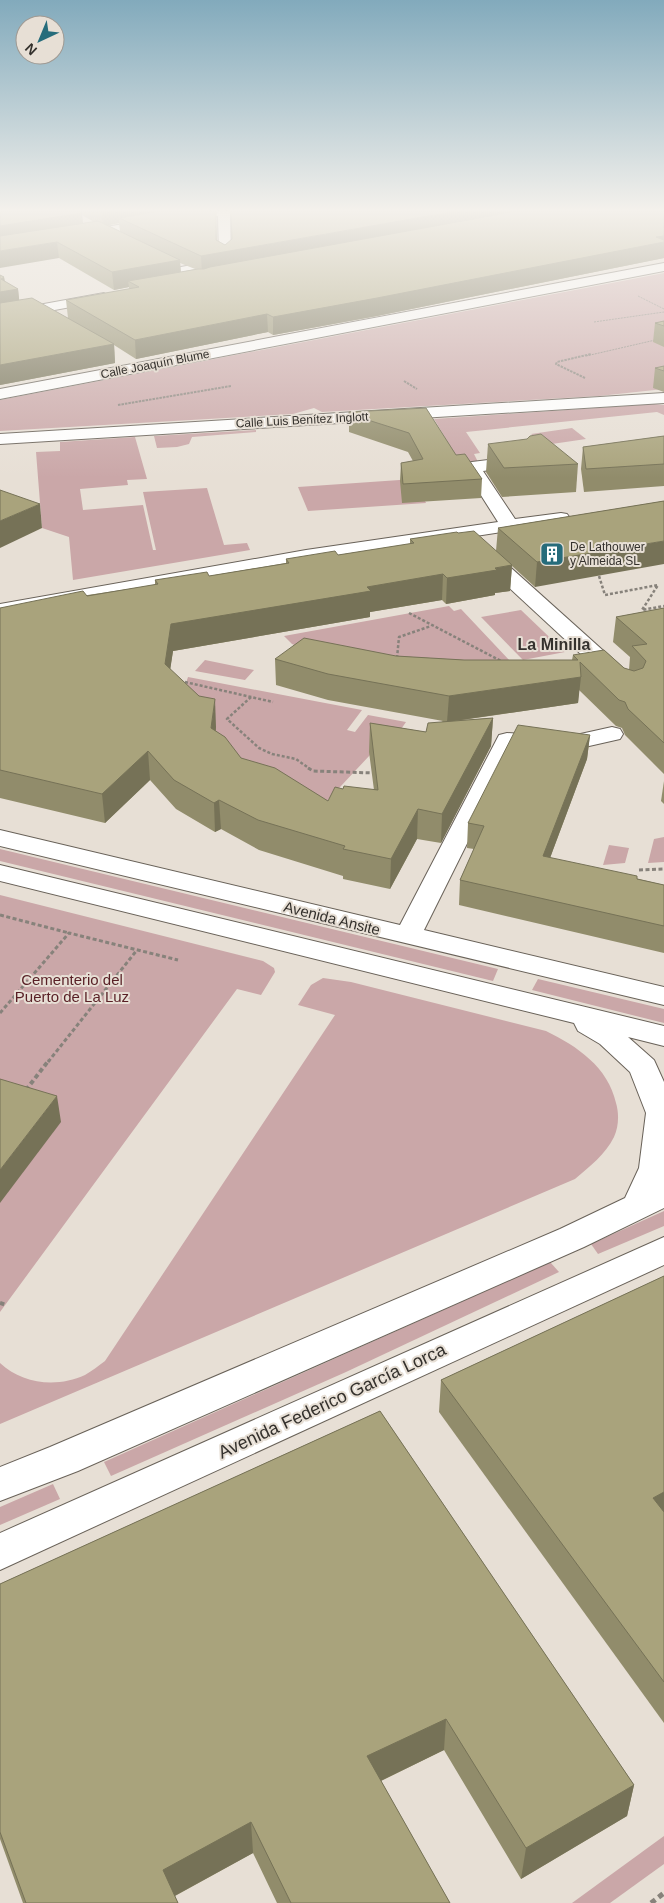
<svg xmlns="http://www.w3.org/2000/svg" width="664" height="1903" font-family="Helvetica,sans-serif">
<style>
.green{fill:#caa7a8}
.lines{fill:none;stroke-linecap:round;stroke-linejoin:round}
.minor-casing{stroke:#696259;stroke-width:2}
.path-far5{stroke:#87827b;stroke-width:1;stroke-dasharray:2 1;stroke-linecap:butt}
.path-far4{stroke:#87827b;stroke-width:2;stroke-dasharray:2.5 1;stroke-linecap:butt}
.path-far3{stroke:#87827b;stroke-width:2.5;stroke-dasharray:3 2;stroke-linecap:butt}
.path-far2{stroke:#87827b;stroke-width:3;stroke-dasharray:4 2.5;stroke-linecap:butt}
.path-far1{stroke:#87827b;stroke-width:4;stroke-dasharray:4.5 3;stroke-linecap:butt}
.path{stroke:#87827b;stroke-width:5;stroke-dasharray:5.5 4;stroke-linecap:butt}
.minor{fill:#fff;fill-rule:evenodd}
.wall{fill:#918c6b;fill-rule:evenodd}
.shaded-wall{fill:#767257}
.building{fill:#a9a37c;stroke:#767257}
.labels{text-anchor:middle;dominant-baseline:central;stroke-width:4;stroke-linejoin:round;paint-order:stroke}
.far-street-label{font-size:12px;fill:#34312d;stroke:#e7dfd5}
.far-poi-label{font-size:12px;fill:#34312d;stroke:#e7dfd5;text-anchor:start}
.street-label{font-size:15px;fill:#34312d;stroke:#e7dfd5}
.park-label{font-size:15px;fill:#581f25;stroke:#e7dfd5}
.far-district-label{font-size:16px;font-weight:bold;fill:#34312d;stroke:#e7dfd5}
.near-street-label{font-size:18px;fill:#34312d;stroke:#e7dfd5}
</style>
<rect width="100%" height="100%" fill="#e7dfd5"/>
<g class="green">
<path d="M664,273V389L599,396L322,412L314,408L293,414L0,431V400Z"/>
<path d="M654,404L664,405V415L657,412L466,432L480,453L474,454L478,462L461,464L434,419Z"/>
<path d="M572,428L586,439L545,445L531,434Z"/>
<path d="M256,430V432L192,437L189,444L177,447L157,448L154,436Z"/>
<path d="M135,437L147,479L127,480L128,485L80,489L83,510L143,505L153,550H156L143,492L207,488L224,545L247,543L250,550L73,580L69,537L42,528L36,452L60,451V442Z"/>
<path d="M414,479L426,503L308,511L298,487Z"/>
<path d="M449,606L454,611L461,609L510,661L500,675L301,648L292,644L284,636Z"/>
<path d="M521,610L565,652L523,660L481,617Z"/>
<path d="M205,660L254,670L245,680L195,671Z"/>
<path d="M188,677L362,710L347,730L355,732L368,715L406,722L390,745V754L370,755L326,802L227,765L179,704Z"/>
<path d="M664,837V862L648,863L654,839Z"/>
<path d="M609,845L629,848L625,863L603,865Z"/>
<path d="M0,849L498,969L493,981L0,861Z"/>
<path d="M0,895L263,961L274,968L275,972L261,995L237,989L0,1312Z"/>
<path d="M323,978L351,982L546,1031C577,1046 608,1067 616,1103C619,1113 619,1126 614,1137C605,1155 590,1166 575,1179L0,1424V1363C22,1384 57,1388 85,1375C92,1371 98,1366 105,1361L335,1015L298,1005L311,985Z"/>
<path d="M538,979L664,1009V1023L532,990Z"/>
<path d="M664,1211V1226L598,1254L591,1244Z"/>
<path d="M550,1262L559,1272L346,1372L111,1476L104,1462Z"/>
<path d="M53,1484L60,1499L0,1525V1507Z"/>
<path d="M664,1836V1864L610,1903H572Z"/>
</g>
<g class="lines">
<g class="minor-casing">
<g id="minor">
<path d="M206,211H230L231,256L230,258L235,259L237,262L235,265L183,274L150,285L145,284L143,281L145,278L181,267L224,259L219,256L218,216L80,239L74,235L80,231Z"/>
<path d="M664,263V271L0,399V389Z"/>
<path d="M104,293L111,297L109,300L0,320V312Z"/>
<path d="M664,393V403L0,444V434Z"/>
<path d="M519,456L525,457L527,461L525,465L483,471L515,519L561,513L567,514L570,518L567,522L306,562L0,616V604L306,550L498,522L463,467L466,463L472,462Z"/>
<path d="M483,547L490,549L627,672L630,677L627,682L619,683L611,682L476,557L474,553L476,549Z"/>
<path d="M612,727L620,729L623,734L620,739L567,751L515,747L424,930L664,987V1005L0,846V830L400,925L499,735L507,733L567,737Z"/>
<path d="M0,865L664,1026V1046L628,1037L654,1060L664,1082V1208L584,1247L78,1471L0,1501V1467L50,1447L560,1229L625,1198L639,1168L646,1113L630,1072L600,1044L578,1031L574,1023L0,881Z"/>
<path d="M664,1237V1265L0,1570V1533Z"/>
</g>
</g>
<g class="path-far5">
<path d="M638,296L664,309"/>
<path d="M594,322L664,312"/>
<path d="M586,356L664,338"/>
</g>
<g class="path-far4">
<path d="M585,378L556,364L557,362L591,354"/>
<path d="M404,381L417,389"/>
<path d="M118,405L231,386"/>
</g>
<g class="path-far3">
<path d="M599,576L605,595L658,585L642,610L664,606"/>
<path d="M409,613L503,662"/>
<path d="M397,658L399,637L431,626"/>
<path d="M185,682L273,702"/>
<path d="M251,697L227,719L259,748L272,754L296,759L310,769"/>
</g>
<g class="path-far2">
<path d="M308,768L313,771L374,773"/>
<path d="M639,870L664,869"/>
<path d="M0,915L69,933"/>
<path d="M0,1013L69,933L178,960"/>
<path d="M48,1062L137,950"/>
</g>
<g class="path-far1">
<path d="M26,1090L49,1060"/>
<path d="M0,1303L6,1305"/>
</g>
<path class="path" d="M651,1903L664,1893"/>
<use href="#minor" class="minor"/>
</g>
<g class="wall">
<path d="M0,211H216L217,240L225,245L664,211V258L377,316L273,335L268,332L136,359L114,345L115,363L0,385L4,277L5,282L18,289L19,300L68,318L66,300L129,289V287L114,290L59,258ZM82,215L94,222L83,223ZM119,223L120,231L108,225ZM180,263L195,269L181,272Z"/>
<path d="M664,321V347L653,342L655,323Z"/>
<path d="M664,366V392L653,388L655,368Z"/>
<path d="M426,408L456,455L482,479L481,498L402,503L400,481L401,463L413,461L408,452L349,432V412Z"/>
<path d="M664,436V486L584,492L581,469L583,447Z"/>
<path d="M488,444L578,464L576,492L502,497L486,472Z"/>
<path d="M664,501L535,587L512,566L510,591L495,593V595L446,604L442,600L370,612V617L173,651L170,669L216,727V731L241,758L328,801L343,789L374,790L369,752L370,723L426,732L443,721L328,700L276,685L275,659L396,656L464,660H572L573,655L629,670L630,657L613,642L616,617L664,608V774L625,735L622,728L616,726L579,690L578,703L462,720L493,718L491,746L441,843L417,839L390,889L343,879V876L259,850L221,829L215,832L176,809L150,780L105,823L0,798V608L155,585V580L209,576L286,563V559L338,555L410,544V539L458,533L496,551L498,528Z"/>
<path d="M590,735L587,759L550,858L664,885V953L459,905L460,880L474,849L467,848L468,823Z"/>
<path d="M664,781V804L661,801Z"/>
<path d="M664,1276V1723L439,1412L441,1380Z"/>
<path d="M380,1411L634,1785L627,1816L521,1879L444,1750L381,1781L450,1903H277L253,1853L175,1896L178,1903H23L0,1839V1584Z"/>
</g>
<g class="shaded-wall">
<path d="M102,211H193L119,218V223L103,226Z"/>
<path d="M457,211H544L202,273L201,256Z"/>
<path d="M82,213L83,229L0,242V226Z"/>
<path d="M664,236V258L377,316L273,335V317Z"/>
<path d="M57,242L59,258L0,268V251Z"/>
<path d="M180,260L181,277L128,281L129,287L114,290L112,272Z"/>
<path d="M4,277L6,291L18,289L20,307L0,311V292L1,279Z"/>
<path d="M267,314L268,332L136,359L135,340Z"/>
<path d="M114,344L115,363L0,385V365Z"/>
<path d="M40,504L42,528L0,548V521Z"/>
<path d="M664,541V564L535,587L537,562Z"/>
<path d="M512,565L510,591L495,593V595L446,604L447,578Z"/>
<path d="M443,574L442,600L370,612V617L173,651L167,691L165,664L171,624L367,587Z"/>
<path d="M581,677L578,703L447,722L449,696Z"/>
<path d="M215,699L216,727L213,756L211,728Z"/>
<path d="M493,718L491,746L441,843L442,814Z"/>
<path d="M590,735L587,759L541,882L543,856Z"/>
<path d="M148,751L150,780L105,823L102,794Z"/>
<path d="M219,800L221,829L215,832L214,803Z"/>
<path d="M418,809L417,839L390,889L391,859Z"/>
<path d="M57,1096L61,1122L0,1203V1170Z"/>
<path d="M664,1492V1519L653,1498Z"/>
<path d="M446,1719L444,1750L366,1788L367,1756Z"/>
<path d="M634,1785L627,1816L521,1879L526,1848Z"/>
<path d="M251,1822L253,1853L167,1900L163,1870Z"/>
</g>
<g class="building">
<path d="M0,211H78L82,213L0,226Z"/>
<path d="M161,211H216V240L225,245L232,239L231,211H457L201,256L119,218Z"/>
<path d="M517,211H664V236L656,237L664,240V242L377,298L273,317L267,314L135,340L66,300L139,287L128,281L198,269H204L210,267Z"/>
<path d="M98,221L180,260L112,272L57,242L0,251V236Z"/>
<path d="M0,275L4,277L1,279L18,289L0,292Z"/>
<path d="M32,298L114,344L0,365V303Z"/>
<path d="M664,321V326L655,323Z"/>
<path d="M664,366V371L655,368Z"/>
<path d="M426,408L456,455L465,454L482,479L403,484L401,463L423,459L409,433L349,414V412Z"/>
<path d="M541,434L578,464L504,468L488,444L527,439L530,436Z"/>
<path d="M664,436V464L586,469L583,447Z"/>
<path d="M0,490L40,504L0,521Z"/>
<path d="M664,501V541L537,562L498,528Z"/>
<path d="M474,531L512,565L495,568L497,570L447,578L443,574L367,587L371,591L171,624L165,664L199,696L215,699L211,728L225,737L241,758L275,768L328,801L335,787L343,789L344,786L378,790L370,723L426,732L428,723L493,718L442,814L418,809L391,859L343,849L345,846L258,820L219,800L214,803L174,780L148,751L102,794L0,770V608L83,591L87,596L158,584L155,580L207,572L209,576L289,563L286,559L335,551L338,555L414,543L410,539L457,532L458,533Z"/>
<path d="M664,608V743L628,709L625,702L619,700L580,662L581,677L449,696L328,674L275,659L304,638L396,656L464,660H578L573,655L604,650L624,668L634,671L643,668L646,661L632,646L647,644L616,617Z"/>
<path d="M518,725L590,735L543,856L637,876V879L664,885V926L460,880L484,826L468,823Z"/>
<path d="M0,1079L57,1096L0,1170Z"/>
<path d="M664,1276V1492L653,1498L664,1512V1682L441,1380Z"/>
<path d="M380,1411L634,1785L526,1848L446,1719L367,1756L450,1903H291L251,1822L163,1870L178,1903H26L0,1832V1584Z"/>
</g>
<linearGradient id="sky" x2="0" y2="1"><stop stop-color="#82aabc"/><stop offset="0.44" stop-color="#f4f1ec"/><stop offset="1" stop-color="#f4f1ec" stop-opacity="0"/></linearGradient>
<rect width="664" height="478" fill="url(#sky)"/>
<defs>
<g id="building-square" transform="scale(1.25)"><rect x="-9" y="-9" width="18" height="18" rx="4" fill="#266c7b" stroke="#e7dfd5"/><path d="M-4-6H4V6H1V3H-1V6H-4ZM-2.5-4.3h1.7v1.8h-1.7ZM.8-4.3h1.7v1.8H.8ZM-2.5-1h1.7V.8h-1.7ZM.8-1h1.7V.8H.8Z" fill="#fff"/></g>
</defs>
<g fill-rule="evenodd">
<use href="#building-square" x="552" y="554"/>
</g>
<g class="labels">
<g class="far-street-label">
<text transform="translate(155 364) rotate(-11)">Calle Joaquín Blume</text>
<text transform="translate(302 420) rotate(-3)">Calle Luis Benítez Inglott</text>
</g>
<g class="far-poi-label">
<text x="570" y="547">De Lathouwer<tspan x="570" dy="14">y Almeida SL</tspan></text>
</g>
<g class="street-label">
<text transform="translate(332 918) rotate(14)">Avenida Ansite</text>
</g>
<g class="park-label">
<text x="72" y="979">Cementerio del<tspan x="72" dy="17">Puerto de La Luz</tspan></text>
</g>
<g class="far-district-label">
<text x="554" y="644">La Minilla</text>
</g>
<g class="near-street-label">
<text transform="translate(332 1401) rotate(-25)">Avenida Federico García Lorca</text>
</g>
</g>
<g transform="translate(40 40) rotate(224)"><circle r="24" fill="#e7dfd5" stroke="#9f9992"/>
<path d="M0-4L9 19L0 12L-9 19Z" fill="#266c7b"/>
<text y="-8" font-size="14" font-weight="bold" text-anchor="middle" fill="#34312d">N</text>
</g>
</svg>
